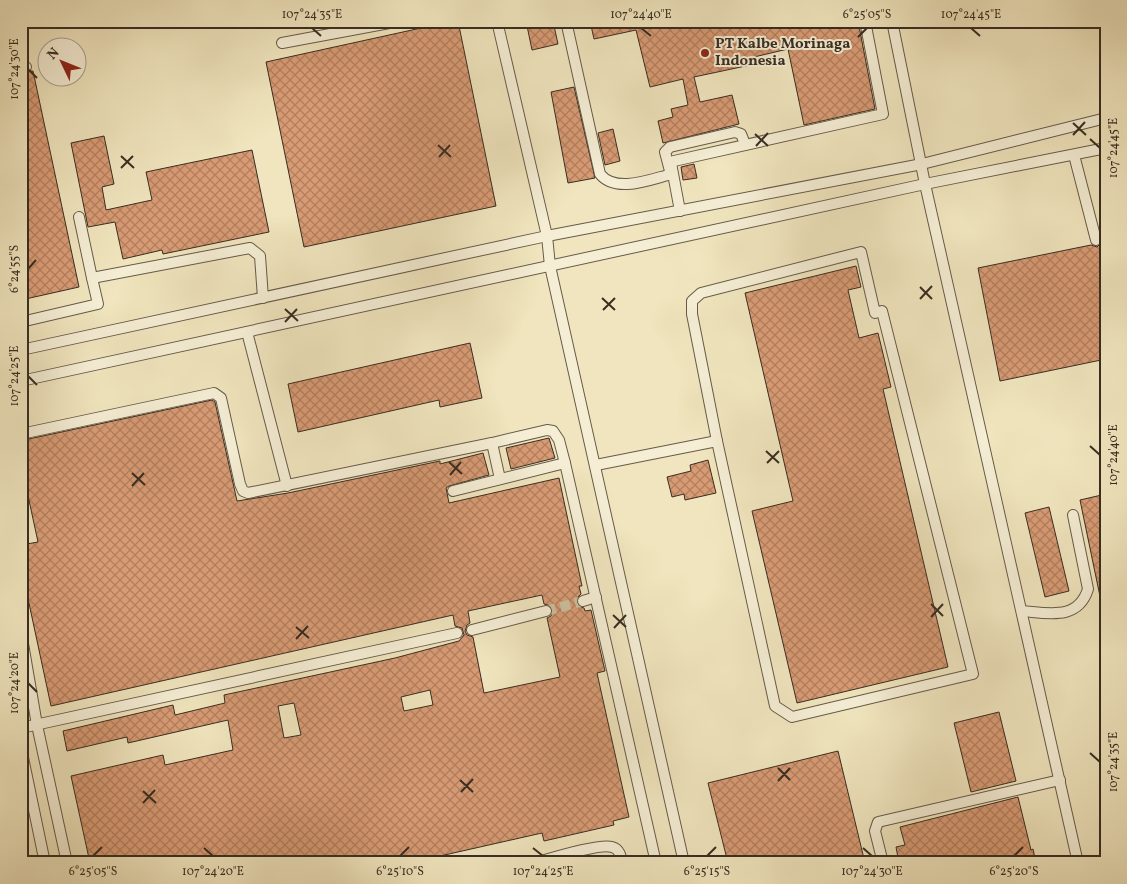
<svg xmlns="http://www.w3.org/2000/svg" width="1127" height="884" font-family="Vollkorn,serif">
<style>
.building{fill:url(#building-cross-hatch);stroke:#382d22;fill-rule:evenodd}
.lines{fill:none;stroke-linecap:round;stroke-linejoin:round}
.minor-tunnel{stroke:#cbc09f;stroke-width:10;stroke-dasharray:10 5;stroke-linecap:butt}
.minor-casing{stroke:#665b49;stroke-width:12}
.minor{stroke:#f5eed5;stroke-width:10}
.ticks{fill:none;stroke:#382d22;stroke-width:2}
.poi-dot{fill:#8f2418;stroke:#f5eed5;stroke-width:2}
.labels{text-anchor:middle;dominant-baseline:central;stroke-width:4;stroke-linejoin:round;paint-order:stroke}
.poi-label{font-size:15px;font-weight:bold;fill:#382d22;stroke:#f5eed5;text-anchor:start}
.neatline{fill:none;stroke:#382d22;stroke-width:2}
.ticks-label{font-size:12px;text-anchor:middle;fill:#382d22}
</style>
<defs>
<pattern id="building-cross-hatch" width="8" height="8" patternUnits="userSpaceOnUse" patternTransform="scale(1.25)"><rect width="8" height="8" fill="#d99b74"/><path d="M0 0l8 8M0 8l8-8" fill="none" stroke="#b17f5f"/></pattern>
</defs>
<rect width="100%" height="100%" fill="#f0e5be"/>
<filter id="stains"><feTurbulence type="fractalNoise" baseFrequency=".004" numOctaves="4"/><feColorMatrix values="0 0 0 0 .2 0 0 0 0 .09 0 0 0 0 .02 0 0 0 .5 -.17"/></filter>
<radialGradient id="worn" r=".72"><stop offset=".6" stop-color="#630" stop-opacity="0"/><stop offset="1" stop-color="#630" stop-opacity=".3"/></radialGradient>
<g class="building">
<path d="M453,21H458L496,206L304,247L266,62Z"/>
<path d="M526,21H553L558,44L532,50Z"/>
<path d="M590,21H858L875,109L804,125L788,49L754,57L755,64L694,77L700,102L732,95L739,124L663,143L658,121L673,117L671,109L688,105L683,79L650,87L636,30L594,39Z"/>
<path d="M31,71H33L79,287L21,300V75Z"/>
<path d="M574,87L595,178L568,183L551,92Z"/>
<path d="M613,129L620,161L605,165L598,133Z"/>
<path d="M104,136L114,184L102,187L106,210L152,200L146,172L252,150L269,232L163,254L162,250L123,259L115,222L88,227L71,143Z"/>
<path d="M694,164L697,178L683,180L681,167Z"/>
<path d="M1102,242H1106V359L1000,381L978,268L1091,245L1097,247Z"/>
<path d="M856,266L861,287L848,290L859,338L878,333L891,387L883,389L948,667L797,703L752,511L793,501L745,293Z"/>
<path d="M470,343L482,398L440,407L439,400L298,432L288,384Z"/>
<path d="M212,400L215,402L237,501L288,493L440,461V464L483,453L489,475L449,486L446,488L449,503L559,478L582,586H579L581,594L578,597L576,603L579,606L584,608L585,611L591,610L605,671L597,673L629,817L613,821L614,825L544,841L542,833L409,863H90L71,776L163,755L165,765L233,750L228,720L128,743L127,737L67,751L63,731L173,705L175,715L225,703L224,695L395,658L459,641L464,635L462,628L455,626L453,615L51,706L21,566V545L38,542L21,463V443L24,440ZM542,595L544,604L551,606L553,610L551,616L547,618L560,677L484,693L473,637L467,635L465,631L467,625L470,623L468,611ZM430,690L433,705L404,711L401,697ZM294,703L301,735L284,738L278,706Z"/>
<path d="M549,438L555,458L511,469L506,448Z"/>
<path d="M708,460L716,493L685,500L684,494L672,497L667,477L691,471L690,465Z"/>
<path d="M1106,494V605L1102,606L1080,500Z"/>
<path d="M1049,507L1069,591L1045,597L1025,513Z"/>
<path d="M999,712L1016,781L971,792L954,723Z"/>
<path d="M838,751L865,863H728L708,783Z"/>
<path d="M1018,797L1031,850L1033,849L1036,863H944L943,859L929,863H899L896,847L905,845L900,827Z"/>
</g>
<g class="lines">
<path class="minor-tunnel" d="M546,611L583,601"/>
<g class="minor-casing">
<g id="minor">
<path d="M497,21L547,236L550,266L684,863"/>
<path d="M566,21L600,174C616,194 651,179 672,174"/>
<path d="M892,21L925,184L1078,863"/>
<path d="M282,43L400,21"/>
<path d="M21,68L26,67"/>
<path d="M1074,155L1096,240"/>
<path d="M670,171L665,152L670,147L735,132L741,134L745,144"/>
<path d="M680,211L671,163L674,161L883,114L865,21"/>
<path d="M79,217L92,278L250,248L260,256L263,298"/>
<path d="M861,252L875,313L882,311L973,674L792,717L775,706L717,441L692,314V301L701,293Z"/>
<path d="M21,322L98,304L92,278"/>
<path d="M247,332L287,486"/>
<path d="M21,350L547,236L922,164L1106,118"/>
<path d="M21,381L925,184L1106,148"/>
<path d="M21,434L214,393L221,398L240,484L243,491L248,493L492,443L547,430L553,431L559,440L565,463L656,863"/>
<path d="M492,443L500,479"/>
<path d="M596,465L717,441"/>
<path d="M453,491L565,463"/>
<path d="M583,601L596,597"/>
<path d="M1022,611C1048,613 1078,621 1088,589L1073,515"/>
<path d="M472,630L546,611"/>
<path d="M21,632L37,725L67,863"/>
<path d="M21,728L457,633"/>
<path d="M21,748L45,863"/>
<path d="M534,863C549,859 600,843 612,847C620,849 621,857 622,863"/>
<path d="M883,863L875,831L878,822L1060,780"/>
</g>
</g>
<use href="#minor" class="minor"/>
</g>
<path class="ticks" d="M312,28L321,36M641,28L651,36M971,28L980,36M858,37L867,28M28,69L37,78M1073,123L1086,135M755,134L768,146M1073,135L1085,122M1090,139L1100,148M438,145L451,157M756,146L768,133M121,156L134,168M439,157L450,145M121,168L133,156M28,269L36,260M920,287L932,299M602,298L615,310M920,299L932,286M285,309L298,321M603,310L615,298M285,322L297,309M28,376L37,385M1090,446L1100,455M766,451L779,463M449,462L462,474M767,463L779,451M132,473L145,485M450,475L461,462M132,486L144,473M931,604L943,616M613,615L626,627M931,617L943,604M296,627L309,638M614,628L626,615M296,639L308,626M28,683L37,692M1090,753L1100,762M778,768L790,780M460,780L473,792M778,781L790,768M143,791L156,803M461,792L473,779M143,803L155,790M204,848L213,856M533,848L543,856M863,848L872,856M93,856L102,847M400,856L409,847M707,856L716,847M1014,856L1023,847"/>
<circle class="poi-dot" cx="705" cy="53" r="5"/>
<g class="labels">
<g class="poi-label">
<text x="715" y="44">PT Kalbe Morinaga<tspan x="715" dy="17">Indonesia</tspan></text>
</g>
</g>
<rect width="1127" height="884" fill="none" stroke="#f0e5be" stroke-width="55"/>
<g transform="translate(62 62) rotate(313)"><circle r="24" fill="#f5eed5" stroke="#a9a18d"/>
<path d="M0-4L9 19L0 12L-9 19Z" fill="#8f2418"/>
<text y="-8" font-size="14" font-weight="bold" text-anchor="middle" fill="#382d22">N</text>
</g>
<rect x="28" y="28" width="1072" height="828" class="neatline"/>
<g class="ticks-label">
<text x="312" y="18">107°24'35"E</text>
<text x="641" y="18">107°24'40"E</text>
<text x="867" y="18">6°25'05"S</text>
<text x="971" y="18">107°24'45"E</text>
<text transform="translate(14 69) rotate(-90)" y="4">107°24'30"E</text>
<text transform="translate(1113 148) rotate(-90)" y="4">107°24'45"E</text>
<text transform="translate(14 269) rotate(-90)" y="4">6°24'55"S</text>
<text transform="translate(14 376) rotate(-90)" y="4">107°24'25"E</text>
<text transform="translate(1113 455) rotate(-90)" y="4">107°24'40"E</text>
<text transform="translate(14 683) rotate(-90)" y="4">107°24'20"E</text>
<text transform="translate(1113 762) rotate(-90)" y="4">107°24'35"E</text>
<text x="93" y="875">6°25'05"S</text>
<text x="213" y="875">107°24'20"E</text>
<text x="400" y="875">6°25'10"S</text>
<text x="543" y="875">107°24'25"E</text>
<text x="707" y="875">6°25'15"S</text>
<text x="872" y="875">107°24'30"E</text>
<text x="1014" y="875">6°25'20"S</text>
</g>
<rect width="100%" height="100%" filter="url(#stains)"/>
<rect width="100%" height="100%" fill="url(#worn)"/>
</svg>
